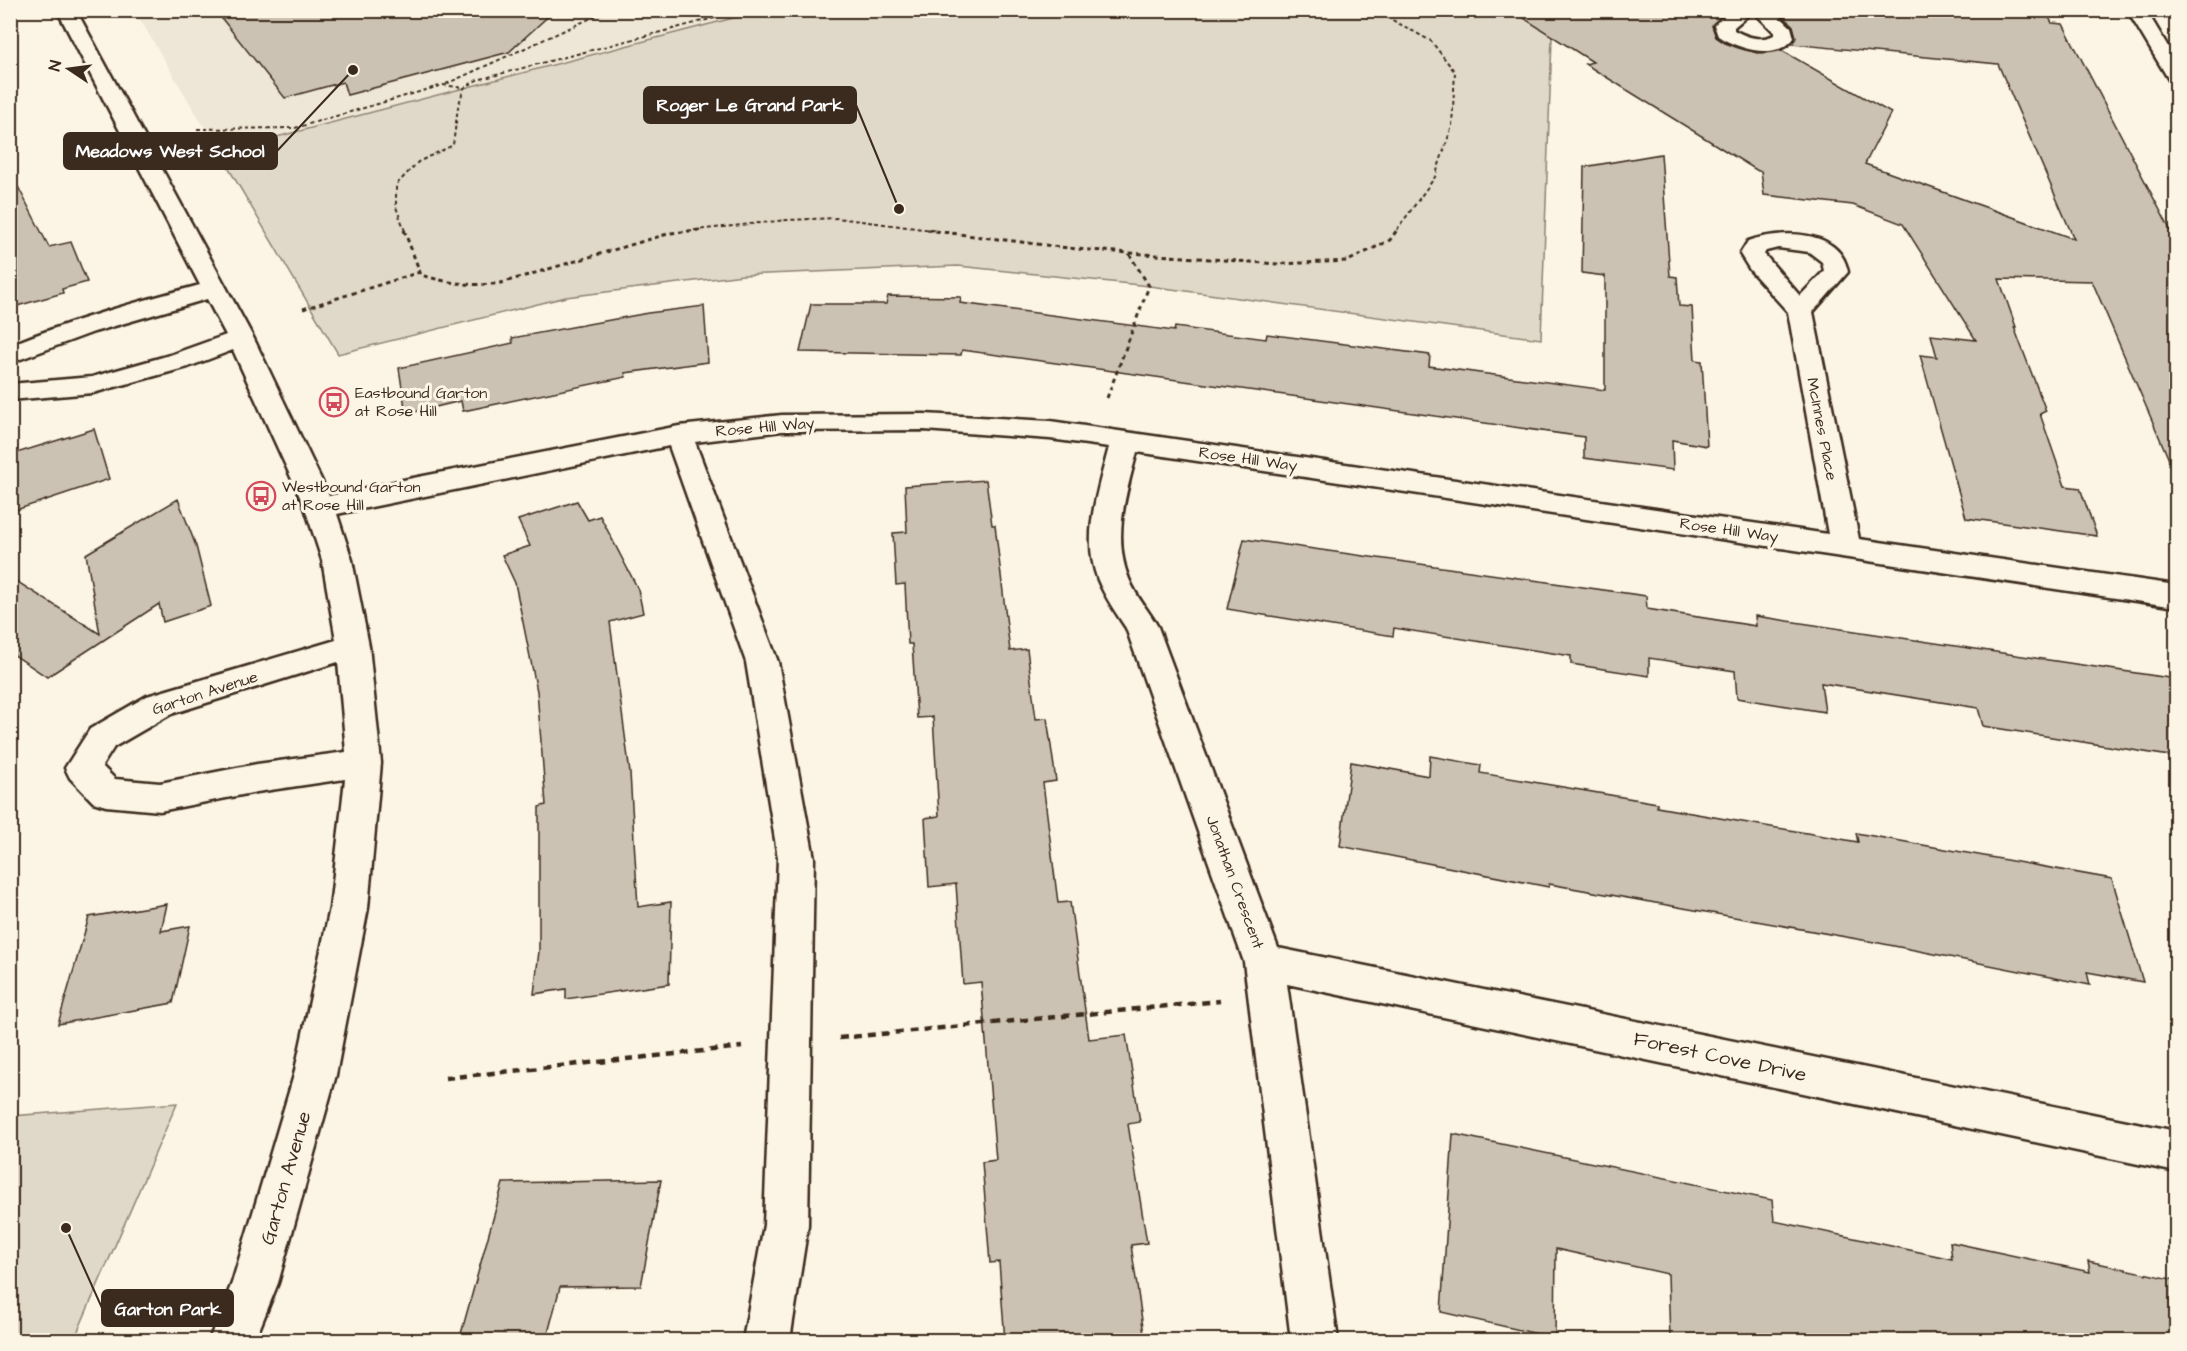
<svg xmlns="http://www.w3.org/2000/svg" width="2187" height="1351" font-family="'Architects Daughter',sans-serif">
<style>
.built{fill:#eee6d6}
.green{fill:#e0d8c8;stroke:#8e8173;stroke-width:1.5}
.building{fill:#ccc2b3;stroke:#3b2a1e;stroke-width:1.5}
.lines{fill:none;stroke-linecap:round;stroke-linejoin:round}
.minor-casing{stroke:#3b2a1e;stroke-width:5}
.path-far2{stroke:#3b2a1e;stroke-width:2;stroke-dasharray:4 3;stroke-linecap:butt}
.path-far1{stroke:#3b2a1e;stroke-width:3;stroke-dasharray:4.5 4;stroke-linecap:butt}
.path{stroke:#3b2a1e;stroke-width:4.5;stroke-dasharray:8 6;stroke-linecap:butt}
.minor{fill:#fcf5e5;fill-rule:evenodd}
.labels{text-anchor:middle;dominant-baseline:central;stroke-width:6;stroke-linejoin:round;paint-order:stroke}
.poi-label{font-size:16px;fill:#3b2a1e;stroke:#fcf5e5;text-anchor:start}
.street-label{font-size:16px;fill:#3b2a1e;stroke:#fcf5e5}
.near-street-label{font-size:20px;fill:#3b2a1e;stroke:#fcf5e5}
.leader{fill:none;stroke:#3b2a1e;stroke-width:2}
.callout-dot{fill:#3b2a1e;stroke:#fcf5e5;stroke-width:2}
.callout{fill:#3b2a1e;stroke:#3b2a1e;stroke-width:2}
.callout-label{font-size:18px;text-anchor:middle;font-weight:bold;fill:#fff}
</style>
<rect width="100%" height="100%" fill="#fcf5e5"/>
<filter id="ink" filterUnits="userSpaceOnUse"><feTurbulence type="fractalNoise" baseFrequency=".0167" numOctaves="2"/><feDisplacementMap in="SourceGraphic" scale="12" xChannelSelector="R" yChannelSelector="G"/><feConvolveMatrix kernelMatrix="1 2 1 2 8 2 1 2 1" color-interpolation-filters="sRGB"/></filter>
<g filter="url(#ink)">
<path class="built" d="M135,11H760L219,152Z"/>
<g class="green">
<path d="M760,11H1553L1541,339L1149,286L958,266L743,275L566,297L338,354L219,152Z"/>
<path d="M177,1103L74,1340H11V1116Z"/>
</g>
<g class="building">
<path d="M215,10H555L509,52L347,95L343,82L285,98Z"/>
<path d="M1511,10H1711L1721,16L1712,26L1716,37L1725,43L1757,53L1781,50L1891,113L1865,164L2074,239L1998,64L1791,44L1796,37L1793,26L1777,10H2045L2052,23L2063,24L2176,241V476L2092,281L1999,279L2016,327H2014L2046,411L2040,414L2065,486L2080,488L2097,536L1966,518L1920,355L1937,357L1931,335L1976,340L1903,224L1853,205L1764,195L1761,171H1758L1585,64L1593,62Z"/>
<path d="M1661,154L1670,276L1677,277L1679,306L1692,307L1695,360L1702,361L1707,446L1672,440L1673,470L1584,458V437L962,350L961,355L800,352L811,304H886L888,296L961,297L960,303L1174,331L1175,327L1266,339L1267,334L1430,355L1429,366L1605,390V276L1582,273L1584,167Z"/>
<path d="M10,171L49,247L71,242L87,282L62,289L63,293L10,308Z"/>
<path d="M704,306L708,362L625,373L626,377L463,411L461,401L406,414L399,368L513,343L512,338L648,313Z"/>
<path d="M94,429L109,479L10,512V455Z"/>
<path d="M986,480L992,525H995L1010,651L1027,649L1036,719L1047,718L1056,781L1043,783L1058,903L1070,902L1089,1039L1126,1035L1140,1122L1128,1124L1147,1243L1131,1245L1145,1341H1005L999,1262L990,1263L982,1162L996,1160L981,982L963,984L956,884L929,887L925,818L939,816L933,717L917,718L912,644H908L905,584L896,585L893,533L907,532L905,486Z"/>
<path d="M178,499L196,546L211,606L163,622L159,604L47,677L10,652V577L100,634L86,554Z"/>
<path d="M577,501L588,520L600,516L638,589L643,613L610,622L630,773L638,907L671,902L669,984L566,999V989L534,994L539,951V807L546,805L537,691L515,583L502,555L530,546L518,520Z"/>
<path d="M1244,539L1646,596L1647,609L1756,626L1755,616L2176,679V757L1983,726L1978,708L1821,683L1825,712L1737,698L1735,671L1649,658V676L1571,664V656L1394,628L1393,636L1227,609Z"/>
<path d="M1430,756L1481,765L1480,773L1657,803V807L1858,842L1856,833L2112,879L2143,982L2087,972L2090,985L1874,942L1549,884V887L1340,846L1351,762L1429,776Z"/>
<path d="M167,904L161,931L190,926L173,1003L58,1024L89,917Z"/>
<path d="M1453,1134L1772,1200L1774,1221L1952,1259L1950,1242L2090,1272L2088,1261L2176,1280V1341H1670L1668,1274L1556,1249L1555,1338L1441,1312Z"/>
<path d="M661,1180L641,1286L560,1287L546,1341H459L503,1183Z"/>
</g>
<g class="lines">
<g class="minor-casing">
<g id="minor">
<path d="M57,10H76L254,339L329,496L408,479L679,426L782,415L924,414L1050,421L1828,534L1788,312L1750,270L1740,254L1748,241C1781,230 1840,228 1848,272L1813,312L1859,539L2176,585V607L1137,452C1126,493 1112,538 1129,579C1136,597 1149,611 1158,627L1278,948L2176,1131V1172L1287,984L1338,1340H1291L1244,962L1126,628C1116,613 1105,597 1098,580C1081,537 1098,490 1109,447L1050,439L924,430L782,431L695,442L778,662L814,858L808,1225L790,1340H743L764,1225L778,858L746,662L669,446L337,514L352,560L369,646L381,763L368,908L336,1075L278,1283L255,1340H209L232,1283L294,1075L330,908L345,779L257,792L160,811L106,806L93,802L70,778L65,768L90,729L147,696L336,640L322,560L305,508L233,350L188,367L93,393L10,400V384L92,377L170,355L226,335L207,299L94,332L10,363V345C72,320 136,302 200,285ZM1778,248L1809,252L1822,262L1824,271L1800,296L1764,254L1766,251ZM338,662L346,752L257,764L160,783L115,779L102,766L114,747L171,714Z"/>
<path d="M1731,10H1773L1791,27L1794,38C1778,61 1737,49 1718,36L1714,25ZM1753,11L1774,32V35C1761,42 1746,37 1734,30V27Z"/>
<path d="M2127,10H2146L2176,60V82L2169,80Z"/>
</g>
</g>
<g class="path-far2">
<path d="M1374,10L1431,41L1455,72L1452,126L1435,177L1396,231"/>
<path d="M446,84L609,10"/>
<path d="M197,129L295,128L443,85L464,88"/>
<path d="M405,231L396,207V185L418,162L453,145L458,107L464,88L477,80L745,10"/>
<path d="M687,231L787,220L837,218L939,231"/>
</g>
<g class="path-far1">
<path d="M404,230L421,275C448,283 473,287 501,283L671,233L700,230"/>
<path d="M927,230L1076,249L1278,264L1348,261L1390,240L1397,230"/>
<path d="M303,309L420,272"/>
<path d="M1107,398L1149,286L1128,252"/>
</g>
<g class="path">
<path d="M839,1038L1220,1001"/>
<path d="M445,1078L742,1047"/>
</g>
<use href="#minor" class="minor"/>
</g>
</g>
<defs>
<g id="bus-ring" transform="scale(1.5)"><circle r="9.5" fill="#fcf5e5" stroke="#d1495b" stroke-width="1.5"/><path d="M-5-6H5V4H4V6H2V4H-2V6H-4V4H-5ZM-3.5-4V0h7V-4ZM-3.5 1.2v1.5H-2V1.2ZM2 1.2v1.5H3.5V1.2Z" fill="#d1495b"/></g>
</defs>
<g fill-rule="evenodd">
<use href="#bus-ring" x="334" y="402"/>
<use href="#bus-ring" x="261" y="496"/>
</g>
<g class="labels">
<g class="poi-label">
<text x="355" y="393">Eastbound Garton<tspan x="355" dy="18">at Rose Hill</tspan></text>
<text x="282" y="487">Westbound Garton<tspan x="282" dy="18">at Rose Hill</tspan></text>
</g>
<g class="street-label">
<text transform="translate(765 427) rotate(-5)">Rose Hill Way</text>
<text transform="translate(1822 429) rotate(79)">McInnes Place</text>
<text transform="translate(1248 459) rotate(8)">Rose Hill Way</text>
<text transform="translate(1729 530) rotate(8)">Rose Hill Way</text>
<text transform="translate(205 693) rotate(-18)">Garton Avenue</text>
<text transform="translate(1235 882) rotate(70)">Jonathan Crescent</text>
</g>
<g class="near-street-label">
<text transform="translate(1720 1057) rotate(12)">Forest Cove Drive</text>
<text transform="translate(286 1178) rotate(-74)">Garton Avenue</text>
</g>
</g>
<path class="leader" d="M899 209L856 105M353 70L277 151M66 1228L102 1308"/>
<g class="callout-dot">
<circle cx="899" cy="209" r="6"/>
<circle cx="353" cy="70" r="6"/>
<circle cx="66" cy="1228" r="6"/>
</g>
<g class="callout">
<rect x="644" y="87" width="212" height="36" rx="6"/>
<rect x="64" y="133" width="213" height="36" rx="6"/>
<rect x="102" y="1290" width="131" height="36" rx="6"/>
</g>
<g class="callout-label">
<text x="750" y="111">Roger Le Grand Park</text>
<text x="170" y="157">Meadows West School</text>
<text x="168" y="1315">Garton Park</text>
</g>
<rect width="2187" height="1351" fill="none" stroke="#fcf5e5" stroke-width="36"/>
<rect x="18" y="18" width="2151" height="1315" fill="none" stroke="#3b2a1e" stroke-width="2" filter="url(#ink)"/>
<g transform="translate(69 69) rotate(283)" stroke="#fcf5e5" stroke-width="4.5" paint-order="stroke">
<path d="M0-4.5L10 22L0 15L-10 22Z" fill="#3b2a1e"/>
<text y="-9" font-size="16" font-weight="bold" text-anchor="middle" fill="#3b2a1e">N</text>
</g>
</svg>
